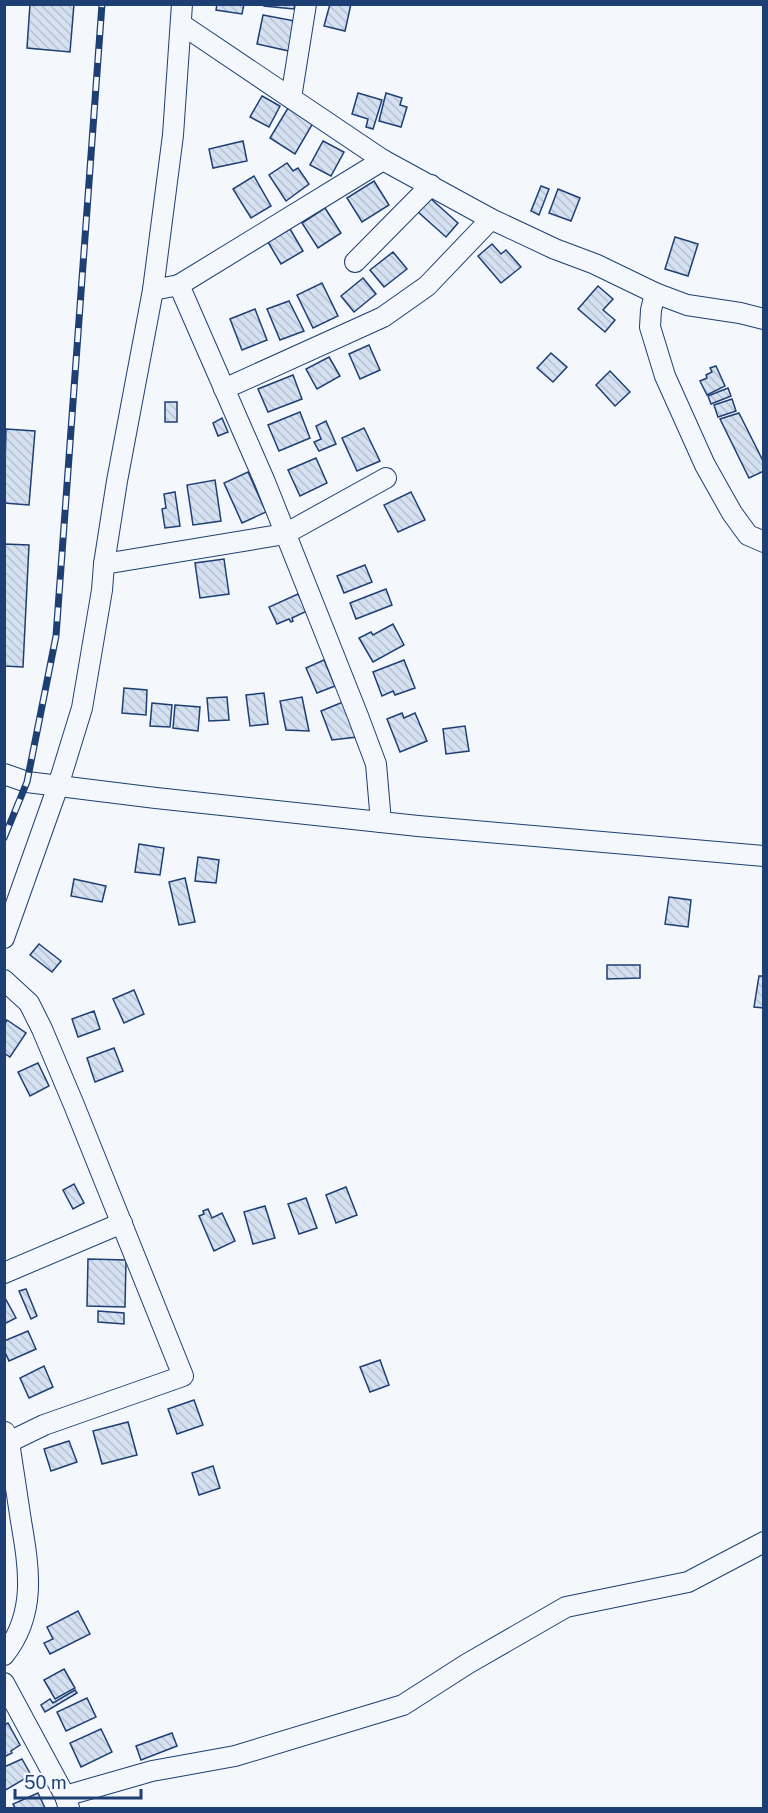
<svg xmlns="http://www.w3.org/2000/svg" width="768" height="1813" font-family="'Public Sans',sans-serif">
<style>
.building{fill:url(#building-back-hatch);stroke:#1d3f73;stroke-width:1.5}
.lines{fill:none;stroke-linecap:round;stroke-linejoin:round}
.minor-casing{stroke:#1d3f73;stroke-width:22}
.minor{stroke:#f4f7fb;stroke-width:20}
.rail-casing{stroke:#1d3f73;stroke-width:7}
.rail{stroke:#f4f7fb;stroke-width:4.5;stroke-dasharray:14;stroke-linecap:butt}
</style>
<defs>
<pattern id="building-back-hatch" width="6" height="6" patternUnits="userSpaceOnUse" patternTransform="scale(1.5)"><rect width="6" height="6" fill="#d5e0f0"/><path d="M-1 5l2 2M0 0l6 6M5-1l2 2" fill="none" stroke="#b6c1d1"/></pattern>
</defs>
<rect width="100%" height="100%" fill="#f4f7fb"/>
<g class="building">
<path d="M30,4H74L70,52L27,48Z"/>
<path d="M217,4H244L242,14L216,10Z"/>
<path d="M264,4H295L294,9L264,6Z"/>
<path d="M330,4H351L345,31L324,26Z"/>
<path d="M263,15L295,21L289,51L257,44Z"/>
<path d="M358,93L382,100L373,129L366,127L368,119L352,114Z"/>
<path d="M386,93L402,98L400,105L407,107L401,127L379,121Z"/>
<path d="M262,96L280,106L269,127L250,117Z"/>
<path d="M288,108L313,123L295,154L270,138Z"/>
<path d="M243,141L247,161L213,168L209,149Z"/>
<path d="M323,141L344,152L331,176L310,165Z"/>
<path d="M287,163L293,171L298,168L309,184L286,201L269,175Z"/>
<path d="M254,176L271,206L251,218L233,189Z"/>
<path d="M374,181L389,205L362,222L347,198Z"/>
<path d="M541,186L549,189L539,215L531,211Z"/>
<path d="M558,189L580,198L571,221L549,213Z"/>
<path d="M430,198L458,223L446,237L418,212Z"/>
<path d="M325,208L341,233L318,248L302,223Z"/>
<path d="M290,229L303,251L281,264L268,242Z"/>
<path d="M675,237L698,244L688,276L665,269Z"/>
<path d="M492,244L501,254L506,250L521,267L501,283L478,256Z"/>
<path d="M393,252L407,269L384,287L370,270Z"/>
<path d="M363,278L376,294L354,312L341,296Z"/>
<path d="M322,283L338,316L313,328L297,295Z"/>
<path d="M598,286L613,299L603,310L615,320L605,332L578,309Z"/>
<path d="M289,301L304,331L280,340L267,309Z"/>
<path d="M255,309L267,340L242,350L230,319Z"/>
<path d="M369,345L380,370L360,379L349,354Z"/>
<path d="M551,353L567,367L553,382L537,368Z"/>
<path d="M329,357L340,376L317,389L306,369Z"/>
<path d="M716,366L725,386L707,395L700,381L707,378L706,375L712,372L710,368Z"/>
<path d="M610,371L630,392L615,406L596,385Z"/>
<path d="M293,375L302,399L268,412L258,389Z"/>
<path d="M728,388L731,396L711,404L708,396Z"/>
<path d="M732,399L736,411L718,417L714,405Z"/>
<rect x="165" y="402" width="12" height="20"/>
<path d="M300,412L310,438L279,451L268,425Z"/>
<path d="M739,413L764,463V471L749,478L720,419Z"/>
<path d="M222,418L228,432L218,436L213,423Z"/>
<path d="M326,421L336,444L319,451L314,442L321,439L316,426Z"/>
<path d="M364,428L380,461L357,471L342,438Z"/>
<path d="M6,429L35,431L29,505L4,503Z"/>
<path d="M316,458L327,483L300,496L288,470Z"/>
<path d="M248,472L266,512L242,523L224,483Z"/>
<path d="M215,480L221,521L193,525L187,485Z"/>
<path d="M175,492L180,526L165,528L162,509L166,508L164,494Z"/>
<path d="M411,492L425,520L398,532L384,505Z"/>
<path d="M4,544L29,545L23,667L4,666Z"/>
<path d="M224,559L229,594L200,598L195,563Z"/>
<path d="M365,565L372,582L344,593L337,576Z"/>
<path d="M386,589L392,605L356,619L350,603Z"/>
<path d="M298,594L307,611L292,618L293,621L291,622L289,619L277,624L269,607Z"/>
<path d="M393,624L404,645L373,662L359,638L371,632L373,635Z"/>
<path d="M324,660L335,686L317,693L306,668Z"/>
<path d="M404,660L415,688L395,695L393,691L382,696L373,672Z"/>
<path d="M124,688L147,690L146,715L122,713Z"/>
<path d="M264,693L268,724L250,726L246,695Z"/>
<path d="M227,697L229,720L209,721L207,698Z"/>
<path d="M302,697L309,731L286,730L280,701Z"/>
<path d="M343,702L357,737L332,740L321,711Z"/>
<path d="M152,703L172,705L170,727L150,726Z"/>
<path d="M175,705L200,707L198,731L173,728Z"/>
<path d="M402,713L404,718L415,713L427,741L400,752L387,719Z"/>
<path d="M465,726L469,751L446,754L443,729Z"/>
<path d="M139,844L164,848L160,875L135,872Z"/>
<path d="M198,857L219,860L216,883L195,881Z"/>
<path d="M185,878L195,922L179,925L169,882Z"/>
<path d="M74,879L106,886L102,902L71,896Z"/>
<path d="M669,897L691,900L688,927L665,924Z"/>
<path d="M39,944L61,961L52,972L30,955Z"/>
<path d="M607,965H640V978L607,979Z"/>
<path d="M759,976H764V1008L754,1007Z"/>
<path d="M134,990L144,1014L124,1023L113,999Z"/>
<path d="M94,1011L100,1029L78,1037L72,1019Z"/>
<path d="M7,1020L26,1033L10,1057L4,1053V1025Z"/>
<path d="M114,1048L123,1071L95,1082L87,1058Z"/>
<path d="M38,1063L49,1086L30,1096L18,1072Z"/>
<path d="M74,1184L84,1203L73,1209L63,1190Z"/>
<path d="M346,1187L357,1215L336,1223L326,1195Z"/>
<path d="M306,1198L317,1228L299,1234L288,1204Z"/>
<path d="M265,1206L275,1238L253,1244L244,1212Z"/>
<path d="M208,1209L212,1218L222,1213L235,1241L214,1251L199,1216L204,1214L203,1211Z"/>
<path d="M88,1259L126,1260L125,1307L87,1306Z"/>
<path d="M26,1289L37,1316L31,1319L19,1291Z"/>
<path d="M4,1296L16,1318L4,1324Z"/>
<path d="M98,1311L124,1313V1324L98,1322Z"/>
<path d="M28,1331L36,1349L9,1361L4,1350V1341Z"/>
<path d="M380,1360L389,1385L370,1392L360,1367Z"/>
<path d="M44,1366L53,1387L29,1398L20,1378Z"/>
<path d="M194,1400L203,1425L177,1434L168,1409Z"/>
<path d="M128,1422L137,1455L102,1464L93,1431Z"/>
<path d="M69,1441L77,1462L51,1471L44,1449Z"/>
<path d="M213,1466L220,1488L199,1495L192,1473Z"/>
<path d="M78,1611L90,1634L50,1654L44,1643L53,1639L47,1627Z"/>
<path d="M64,1669L75,1688L55,1699L44,1680Z"/>
<path d="M75,1690L77,1693L45,1712L41,1705L50,1699L53,1703Z"/>
<path d="M87,1698L96,1717L66,1731L57,1712Z"/>
<path d="M8,1723L20,1745L11,1751L12,1753L4,1757V1725Z"/>
<path d="M101,1729L112,1752L81,1767L70,1743Z"/>
<path d="M172,1733L177,1746L141,1760L136,1746Z"/>
<path d="M22,1759L31,1775L4,1791V1767Z"/>
<path d="M38,1793L45,1808H15L13,1804Z"/>
</g>
<g class="lines">
<g class="minor-casing">
<g id="minor">
<path d="M181,24L383,160L491,219L555,249L595,264L655,293L687,305L740,313L764,319"/>
<path d="M291,98L306,4"/>
<path d="M355,262L431,185"/>
<path d="M179,285L383,160"/>
<path d="M153,290L179,285L265,482L358,716L376,764L381,822"/>
<path d="M655,293L651,310L650,327L665,376L705,465L732,513L748,535L764,542"/>
<path d="M224,389L383,317L427,286L491,219"/>
<path d="M104,564L285,534L386,478"/>
<path d="M4,774L27,782L156,798L418,826L764,856"/>
<path d="M4,938L58,786L82,708L102,590L104,564L117,481L153,290L173,135L182,4"/>
<path d="M4,980L29,1003L42,1029L74,1105L183,1376L44,1425L9,1442"/>
<path d="M4,1273L122,1223"/>
<path d="M4,1655C37,1614 29,1568 21,1521C17,1494 13,1468 9,1442L5,1432"/>
<path d="M4,1683L65,1796L69,1808"/>
<path d="M65,1796L152,1771L235,1756L403,1705L467,1664L566,1607L688,1582L764,1542"/>
</g>
</g>
<use href="#minor" class="minor"/>
<g class="rail-casing">
<path id="rail" d="M4,838L27,782L56,636L102,4"/>
</g>
<use href="#rail" class="rail"/>
</g>
<rect width="768" height="1813" fill="none" stroke="#1d3f73" stroke-width="12"/>
<path d="M15 1789v9h126v-9" fill="none" stroke="#1d3f73" stroke-width="3"/>
<text x="24" y="1789" font-size="18" fill="#1d3f73" stroke="#f4f7fb" stroke-width="4.5" paint-order="stroke">50 m</text>
</svg>
